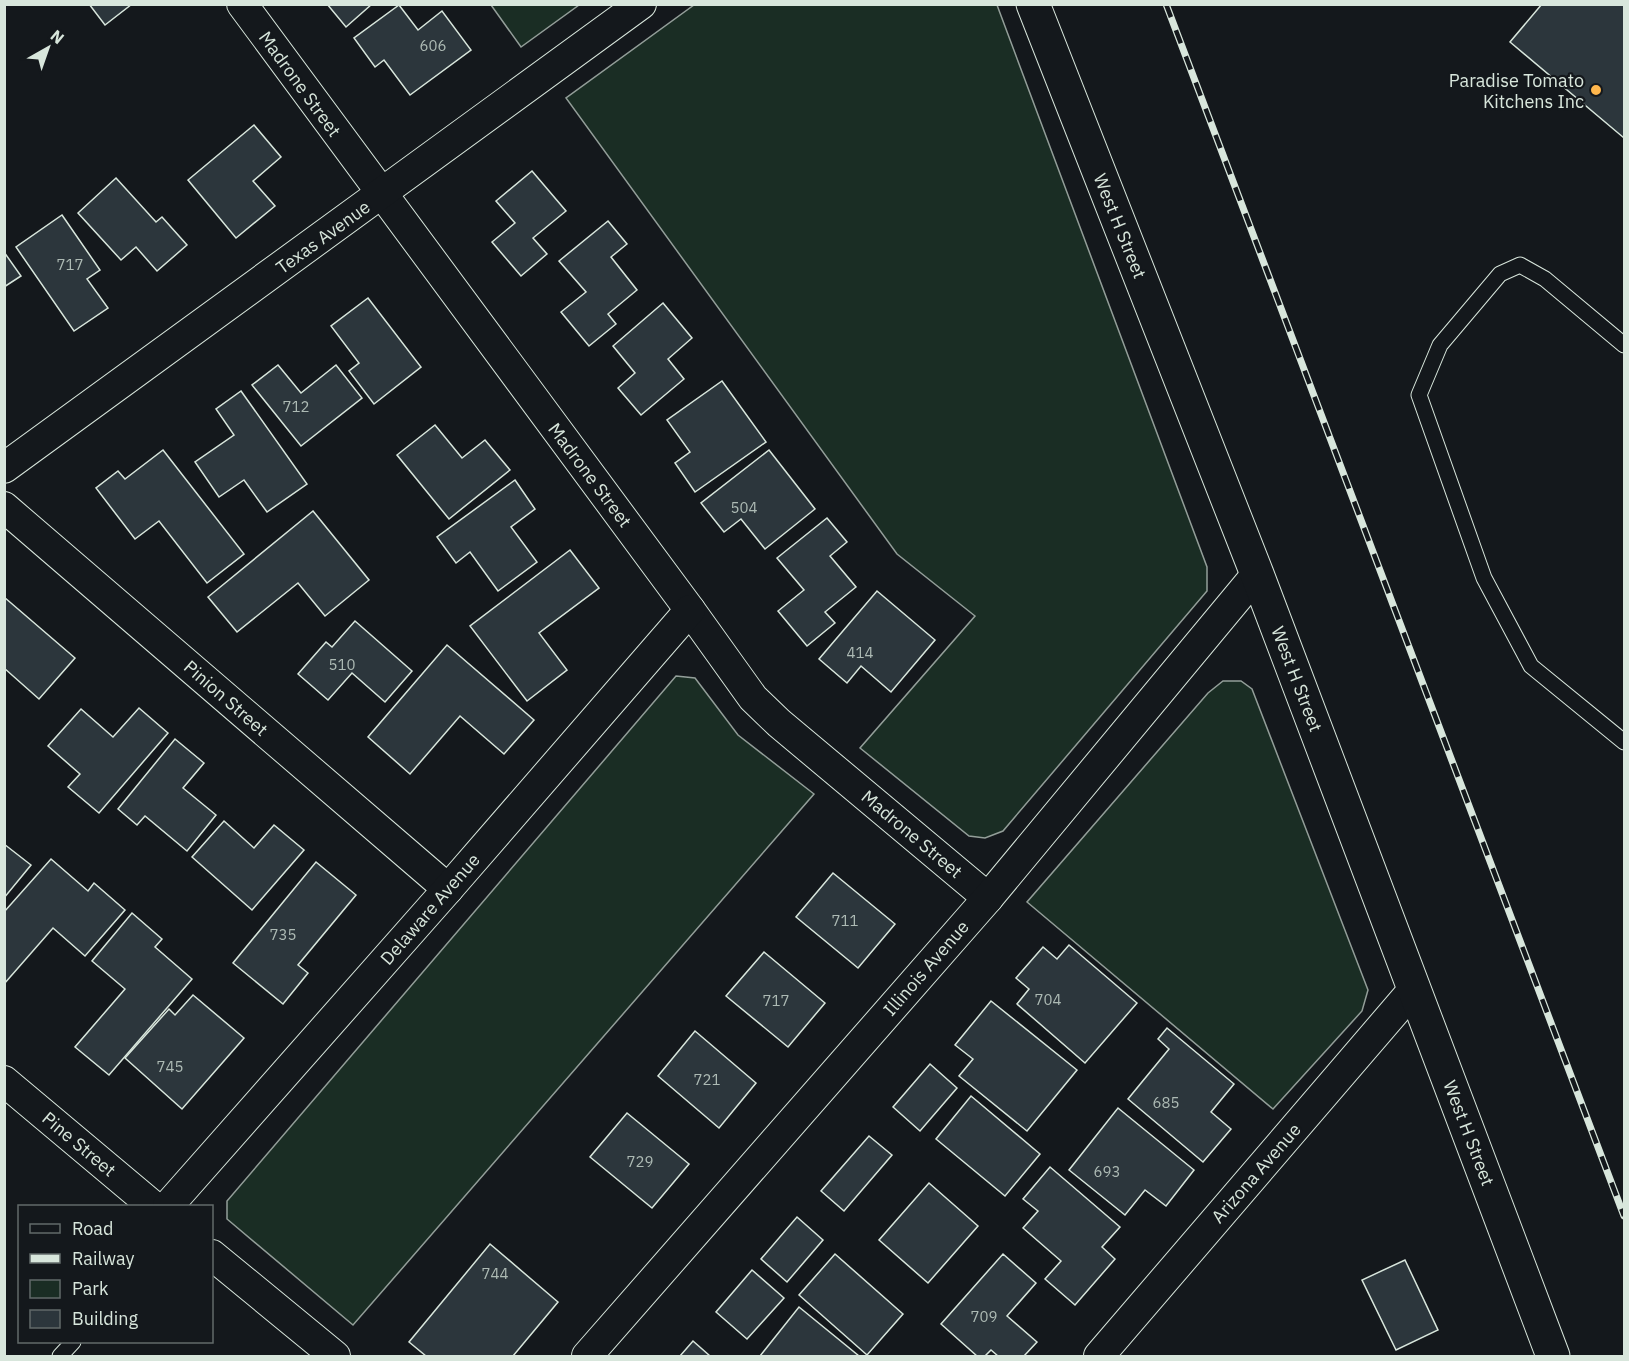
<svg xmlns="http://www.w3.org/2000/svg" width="1629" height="1361" font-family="'IBM Plex Sans',sans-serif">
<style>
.green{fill:#1a2d24;stroke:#939e99;stroke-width:1.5}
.building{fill:#2c363c;stroke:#d8e6dc;stroke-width:1.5}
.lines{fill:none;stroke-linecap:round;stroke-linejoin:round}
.lane-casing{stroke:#d8e6dc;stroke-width:17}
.street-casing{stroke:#d8e6dc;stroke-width:32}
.secondary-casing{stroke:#d8e6dc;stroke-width:35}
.lane{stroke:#14181c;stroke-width:15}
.street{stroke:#14181c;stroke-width:30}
.secondary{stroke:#14181c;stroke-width:33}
.rail-casing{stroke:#d8e6dc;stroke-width:7}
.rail{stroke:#14181c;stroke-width:4.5;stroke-dasharray:14;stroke-linecap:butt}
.poi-dot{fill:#ffb74d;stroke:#14181c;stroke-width:2}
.labels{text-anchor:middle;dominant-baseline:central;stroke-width:4.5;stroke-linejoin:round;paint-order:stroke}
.number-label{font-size:15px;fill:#adbab4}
.poi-label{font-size:18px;fill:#d8e6dc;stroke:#14181c;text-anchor:end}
.street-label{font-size:18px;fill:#d8e6dc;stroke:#14181c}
</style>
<rect width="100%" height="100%" fill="#14181c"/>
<g class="green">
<path d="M491,5H579L521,47Z"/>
<path d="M694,5H997L1207,567V591L1003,831L985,838L969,836L860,748L975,616L897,554L566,98Z"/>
<path d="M676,676L695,678L738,735L814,794L353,1325L227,1219V1201Z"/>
<path d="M1223,681H1241L1252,689L1368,990L1362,1011L1273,1109L1027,902L1208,693Z"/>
</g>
<g class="building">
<path d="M89,4H132L105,25Z"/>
<path d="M327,4H372L346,27Z"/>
<path d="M1542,4H1624V138L1510,42Z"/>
<path d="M399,5L418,30L442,11L471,50L410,95L384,60L375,67L354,38Z"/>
<path d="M254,125L281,157L253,181L275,206L236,238L188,180Z"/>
<path d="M532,171L566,211L533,238L547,254L521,276L492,242L515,223L496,201Z"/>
<path d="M116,178L156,222L162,217L187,245L157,271L136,247L121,260L78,213Z"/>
<path d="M62,215L100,270L87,279L108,308L74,331L16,247Z"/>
<path d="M608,221L627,244L611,257L637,290L608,314L616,324L589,346L561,312L586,292L559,261Z"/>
<path d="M4,252L21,276L4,287Z"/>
<path d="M368,298L421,367L374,404L349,371L359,363L331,326Z"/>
<path d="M663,303L692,338L668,359L684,379L641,415L618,388L635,373L613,346Z"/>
<path d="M278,365L301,393L336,365L362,398L301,446L252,385Z"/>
<path d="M722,381L766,442L695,492L675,463L690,452L667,420Z"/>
<path d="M241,391L307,484L267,512L244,480L219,497L195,462L234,435L216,409Z"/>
<path d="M435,425L462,458L485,440L510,470L449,519L397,455Z"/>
<path d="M163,450L244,554L207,583L159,521L135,539L96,488L118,471L125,479Z"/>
<path d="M769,450L815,509L765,549L741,519L724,532L701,503Z"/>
<path d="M515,480L535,509L511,527L537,562L498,591L470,552L456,563L437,537Z"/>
<path d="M313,511L369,580L325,616L298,583L237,632L208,597Z"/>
<path d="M827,518L847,542L830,556L856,587L825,612L835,623L807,646L778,611L804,590L777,558Z"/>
<path d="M570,550L599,588L539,633L567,670L527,701L470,626Z"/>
<path d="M877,591L935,640L891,692L861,666L847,683L819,659Z"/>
<path d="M4,597L75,658L39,699L4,668Z"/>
<path d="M355,621L412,671L385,702L352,673L328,700L298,674L326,642L332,647Z"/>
<path d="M447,645L534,720L504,754L460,716L410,774L368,737Z"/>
<path d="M139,708L168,733L99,813L68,787L80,774L48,746L81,709L113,737Z"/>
<path d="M175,739L204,763L183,788L216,815L187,851L145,816L137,825L118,809Z"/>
<path d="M224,821L254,848L274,825L304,850L252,910L192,857Z"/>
<path d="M4,844L31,865L4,898Z"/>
<path d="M51,859L88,891L94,883L125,910L85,956L53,928L4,984V912Z"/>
<path d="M316,862L356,895L298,965L308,973L283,1004L233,963Z"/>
<path d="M833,873L895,924L858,968L796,917Z"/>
<path d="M132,913L162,939L155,947L192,979L109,1075L75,1047L125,989L92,961Z"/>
<path d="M1069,945L1137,1003L1085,1063L1017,1004L1029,989L1016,978L1043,947L1057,959Z"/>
<path d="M764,952L825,1003L788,1047L726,996Z"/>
<path d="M193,995L244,1038L182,1109L125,1058L169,1009L175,1015Z"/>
<path d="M991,1001L1077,1070L1027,1131L959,1076L973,1059L955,1045Z"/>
<path d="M1167,1028L1234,1084L1211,1112L1231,1129L1203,1162L1128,1099L1169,1049L1158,1039Z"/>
<path d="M695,1031L756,1083L719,1128L658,1076Z"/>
<path d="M930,1064L957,1088L920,1131L893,1107Z"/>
<path d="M971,1096L1040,1154L1005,1196L936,1139Z"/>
<path d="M1118,1108L1194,1170L1166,1206L1145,1190L1125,1215L1069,1170Z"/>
<path d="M627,1113L689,1164L652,1208L590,1157Z"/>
<path d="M869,1136L892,1155L844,1211L821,1191Z"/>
<path d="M1050,1167L1120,1227L1102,1247L1115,1259L1075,1305L1045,1279L1061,1261L1023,1228L1038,1211L1023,1199Z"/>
<path d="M929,1183L978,1226L928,1283L879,1240Z"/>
<path d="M797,1217L823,1240L787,1282L761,1259Z"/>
<path d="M490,1244L558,1302L513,1356H426L409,1342Z"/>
<path d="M835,1254L903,1314L867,1355L799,1295Z"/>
<path d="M1003,1254L1036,1283L1007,1316L1037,1342L1024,1356H998L991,1350L985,1356H977L941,1324Z"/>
<path d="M1405,1260L1438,1330L1396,1350L1362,1280Z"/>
<path d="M752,1270L784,1298L747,1339L716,1312Z"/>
<path d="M799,1307L859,1356H760Z"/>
<path d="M693,1341L710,1356H680Z"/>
</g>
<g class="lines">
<g class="lane-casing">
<g id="lane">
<path d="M1624,345L1545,279L1520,265L1500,274L1440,345L1419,395L1484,578L1531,666L1624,742"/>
<path d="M60,1356L73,1342"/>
</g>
</g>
<g class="street-casing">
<g id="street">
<path d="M242,4L690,610L753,698L779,723L988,898"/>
<path d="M4,468L641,4"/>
<path d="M4,507L448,889"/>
<path d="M4,1081L153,1206"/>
<path d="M168,1206L448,889L690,610"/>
<path d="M212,1255L335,1356"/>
<path d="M587,1356L988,898L1257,574"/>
<path d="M1099,1356L1414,989"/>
</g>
</g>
<g class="secondary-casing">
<path id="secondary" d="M1033,4L1257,574L1553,1356"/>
</g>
<use href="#lane" class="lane"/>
<use href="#street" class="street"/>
<use href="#secondary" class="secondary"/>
<g class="rail-casing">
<path id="rail" d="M1166,4L1624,1216"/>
</g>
<use href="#rail" class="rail"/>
</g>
<circle class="poi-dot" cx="1596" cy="90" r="6"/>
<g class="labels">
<g class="number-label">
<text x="433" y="45">606</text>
<text x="70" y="264">717</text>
<text x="296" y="406">712</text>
<text x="744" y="507">504</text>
<text x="860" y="652">414</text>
<text x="342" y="664">510</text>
<text x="845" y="920">711</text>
<text x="283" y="934">735</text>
<text x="1048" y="999">704</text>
<text x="776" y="1000">717</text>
<text x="170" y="1066">745</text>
<text x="707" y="1079">721</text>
<text x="1166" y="1102">685</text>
<text x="640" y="1161">729</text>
<text x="1107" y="1171">693</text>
<text x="495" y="1273">744</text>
<text x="984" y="1316">709</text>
</g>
<g class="poi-label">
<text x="1584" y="80">Paradise Tomato<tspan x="1584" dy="21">Kitchens Inc</tspan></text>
</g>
<g class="street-label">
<text transform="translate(300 84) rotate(54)">Madrone Street</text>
<text transform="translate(1120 226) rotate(68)">West H Street</text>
<text transform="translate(323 237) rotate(-36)">Texas Avenue</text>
<text transform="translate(590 475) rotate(53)">Madrone Street</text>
<text transform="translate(1297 679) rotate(69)">West H Street</text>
<text transform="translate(226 698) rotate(41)">Pinion Street</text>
<text transform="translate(912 834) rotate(40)">Madrone Street</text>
<text transform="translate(430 909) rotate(-49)">Delaware Avenue</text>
<text transform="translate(926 968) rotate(-49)">Illinois Avenue</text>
<text transform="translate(1469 1133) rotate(69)">West H Street</text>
<text transform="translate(79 1144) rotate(40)">Pine Street</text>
<text transform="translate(1256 1173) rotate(-49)">Arizona Avenue</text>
</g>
</g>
<rect width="1629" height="1361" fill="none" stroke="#d8e6dc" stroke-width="12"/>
<rect x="18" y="1205" width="195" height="138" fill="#14181c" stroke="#626a69" stroke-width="1.5"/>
<rect x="30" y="1224" width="30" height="9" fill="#14181c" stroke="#626a69" stroke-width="1.5"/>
<text x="72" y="1235" font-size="18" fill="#d8e6dc">Road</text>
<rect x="30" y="1254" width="30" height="9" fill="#d8e6dc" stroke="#626a69" stroke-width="1.5"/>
<text x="72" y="1265" font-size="18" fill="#d8e6dc">Railway</text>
<rect x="30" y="1280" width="30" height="18" fill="#1a2d24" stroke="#626a69" stroke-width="1.5"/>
<text x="72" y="1295" font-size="18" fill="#d8e6dc">Park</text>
<rect x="30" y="1310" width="30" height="18" fill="#2c363c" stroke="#626a69" stroke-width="1.5"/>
<text x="72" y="1325" font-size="18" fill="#d8e6dc">Building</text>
<g transform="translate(48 48) rotate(40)" stroke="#14181c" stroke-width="4.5" paint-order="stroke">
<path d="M0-4.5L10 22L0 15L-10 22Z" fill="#d8e6dc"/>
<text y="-9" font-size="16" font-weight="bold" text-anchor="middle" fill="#d8e6dc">N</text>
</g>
</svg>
